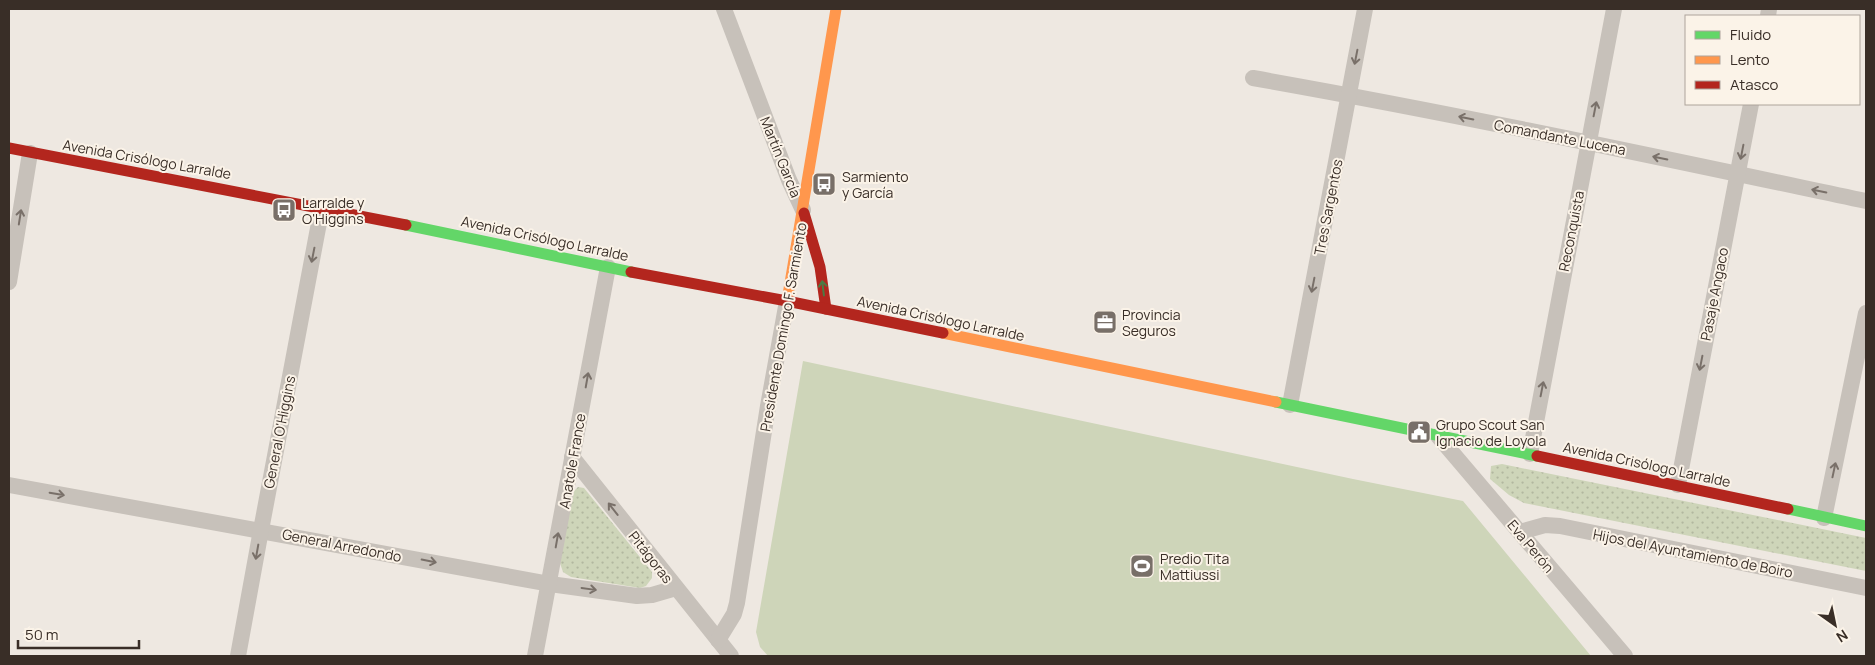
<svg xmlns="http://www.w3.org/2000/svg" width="1875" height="665" font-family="Manrope,sans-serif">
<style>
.park{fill:url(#park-dots)}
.garden{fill:#ced5b9}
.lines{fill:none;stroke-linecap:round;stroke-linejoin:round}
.street{stroke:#c7c1ba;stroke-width:16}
.fast{stroke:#63d668;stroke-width:11}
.slow{stroke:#ff974d;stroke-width:11}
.jam{stroke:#b3261e;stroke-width:11}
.oneway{stroke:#797069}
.oneway2{stroke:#4c7a44}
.labels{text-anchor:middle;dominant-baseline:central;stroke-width:4;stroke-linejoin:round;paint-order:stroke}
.street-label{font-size:14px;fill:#392e27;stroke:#fbf3e8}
.poi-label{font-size:14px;fill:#392e27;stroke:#fbf3e8;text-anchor:start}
</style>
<defs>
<pattern id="park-dots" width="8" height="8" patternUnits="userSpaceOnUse" patternTransform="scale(1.25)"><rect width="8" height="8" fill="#ced5b9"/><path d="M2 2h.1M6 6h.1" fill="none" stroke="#b2b79f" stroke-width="1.8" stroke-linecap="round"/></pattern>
</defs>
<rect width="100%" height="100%" fill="#eee8e1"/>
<g class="park">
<path d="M1502,464L1866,538V571L1524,503L1509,495L1490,479L1491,466Z"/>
<path d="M578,487L584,488L652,572V578L646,586L640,588L571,577L563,572L560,563L573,492Z"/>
</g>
<path class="garden" d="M803,361L1353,479L1463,501L1591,656H768L760,647L756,632Z"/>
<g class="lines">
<g class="street">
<path d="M724,9L789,180L803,210"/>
<path d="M1768,16L1769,9"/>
<path d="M1253,78C1458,114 1662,158 1866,201"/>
<path d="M9,282L30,153"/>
<path d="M1290,405L1365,9"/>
<path d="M1438,436L1625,656"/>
<path d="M1530,454L1614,9"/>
<path d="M572,457L731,656"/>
<path d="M9,485L550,584L637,596L652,595L676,588"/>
<path d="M1678,485L1751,104"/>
<path d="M1824,518L1866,313"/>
<path d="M1520,532L1545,525L1560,526L1866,588"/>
<path d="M718,640L734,614L737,603L768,406L787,301"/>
<path d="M238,656L261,530L322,207"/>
<path d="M535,656L608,267"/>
</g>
<g class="fast">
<path d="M406,225L631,272"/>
<path d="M1276,402L1537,456"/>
<path d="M1788,509L1866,526"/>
</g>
<g class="slow">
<path d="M787,301L836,9"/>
<path d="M943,333L1276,402"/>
</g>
<g class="jam">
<path d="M9,148L406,225"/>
<path d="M804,213L820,267L826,309"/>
<path d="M631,272L787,301L943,333"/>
<path d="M1537,456L1788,509"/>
</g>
</g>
<defs><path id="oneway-shaft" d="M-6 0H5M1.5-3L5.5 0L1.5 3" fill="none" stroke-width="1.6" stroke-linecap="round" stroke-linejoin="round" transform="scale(1.25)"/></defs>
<g class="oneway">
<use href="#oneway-shaft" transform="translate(1356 57) rotate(101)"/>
<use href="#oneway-shaft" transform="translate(1595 109) rotate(-79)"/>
<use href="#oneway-shaft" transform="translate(1466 118) rotate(-169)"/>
<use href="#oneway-shaft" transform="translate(1742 152) rotate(101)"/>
<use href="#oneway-shaft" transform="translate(1660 158) rotate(-168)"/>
<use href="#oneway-shaft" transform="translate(1819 191) rotate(-168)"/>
<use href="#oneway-shaft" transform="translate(20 217) rotate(-81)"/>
<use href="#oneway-shaft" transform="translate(313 255) rotate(101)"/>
<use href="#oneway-shaft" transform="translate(1313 285) rotate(101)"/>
<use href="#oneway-shaft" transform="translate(1701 363) rotate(101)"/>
<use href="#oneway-shaft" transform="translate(587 380) rotate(-80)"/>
<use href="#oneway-shaft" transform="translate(1542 389) rotate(-79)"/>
<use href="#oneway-shaft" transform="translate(1834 470) rotate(-78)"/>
<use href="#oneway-shaft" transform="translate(57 494) rotate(10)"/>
<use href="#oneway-shaft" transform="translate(613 509) rotate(-128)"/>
<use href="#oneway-shaft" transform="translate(557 540) rotate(-80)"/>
<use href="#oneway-shaft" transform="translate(257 552) rotate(100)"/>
<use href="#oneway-shaft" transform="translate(429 561) rotate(11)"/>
<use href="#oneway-shaft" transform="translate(589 589) rotate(8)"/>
</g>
<use class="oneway2" href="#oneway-shaft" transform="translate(823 288) rotate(-97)"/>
<defs>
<g id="bus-square" transform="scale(1.25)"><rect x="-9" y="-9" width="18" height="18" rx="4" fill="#786f68" stroke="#fbf3e8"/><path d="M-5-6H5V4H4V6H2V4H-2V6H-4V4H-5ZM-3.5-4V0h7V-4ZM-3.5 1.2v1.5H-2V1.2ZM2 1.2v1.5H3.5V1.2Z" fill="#fff"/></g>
<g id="office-square" transform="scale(1.25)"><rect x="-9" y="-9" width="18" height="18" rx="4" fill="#786f68" stroke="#fbf3e8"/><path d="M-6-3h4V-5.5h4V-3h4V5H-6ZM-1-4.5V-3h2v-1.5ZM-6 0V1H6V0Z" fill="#fff"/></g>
<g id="civic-square" transform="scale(1.25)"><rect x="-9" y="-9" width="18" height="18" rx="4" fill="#786f68" stroke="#fbf3e8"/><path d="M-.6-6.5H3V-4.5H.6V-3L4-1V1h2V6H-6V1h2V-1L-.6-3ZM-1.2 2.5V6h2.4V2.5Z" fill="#fff"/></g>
<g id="stadium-square" transform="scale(1.25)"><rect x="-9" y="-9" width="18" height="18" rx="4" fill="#786f68" stroke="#fbf3e8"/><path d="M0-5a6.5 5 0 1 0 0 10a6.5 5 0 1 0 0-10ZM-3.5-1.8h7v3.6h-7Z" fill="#fff"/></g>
</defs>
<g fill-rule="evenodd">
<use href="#bus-square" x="824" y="184"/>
<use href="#bus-square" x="284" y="210"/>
<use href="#office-square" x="1105" y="322"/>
<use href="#civic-square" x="1419" y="432"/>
<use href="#stadium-square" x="1142" y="566"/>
</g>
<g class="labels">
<g class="street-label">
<text transform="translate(1560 137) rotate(11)">Comandante Lucena</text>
<text transform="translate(781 157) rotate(68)">Martín García</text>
<text transform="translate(147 159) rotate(10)">Avenida Crisólogo Larralde</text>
<text transform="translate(1328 207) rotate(-79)">Tres Sargentos</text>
<text transform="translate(1571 231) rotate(-79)">Reconquista</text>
<text transform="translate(545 238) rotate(12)">Avenida Crisólogo Larralde</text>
<text transform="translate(1714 294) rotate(-79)">Pasaje Angaco</text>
<text transform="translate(941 318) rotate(12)">Avenida Crisólogo Larralde</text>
<text transform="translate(783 327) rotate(-80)">Presidente Domingo F. Sarmiento</text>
<text transform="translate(279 432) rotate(-79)">General O'Higgins</text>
<text transform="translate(572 461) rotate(-80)">Anatole France</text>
<text transform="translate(1647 464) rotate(12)">Avenida Crisólogo Larralde</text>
<text transform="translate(342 545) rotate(11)">General Arredondo</text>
<text transform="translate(1531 546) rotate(50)">Eva Perón</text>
<text transform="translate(1693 553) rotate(11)">Hijos del Ayuntamiento de Boiro</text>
<text transform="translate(651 557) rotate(52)">Pitágoras</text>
</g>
<g class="poi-label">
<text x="842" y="176">Sarmiento<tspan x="842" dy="16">y García</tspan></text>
<text x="302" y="202">Larralde y<tspan x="302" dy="16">O'Higgins</tspan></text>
<text x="1122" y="314">Provincia<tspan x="1122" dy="16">Seguros</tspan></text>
<text x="1436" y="424">Grupo Scout San<tspan x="1436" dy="16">Ignacio de Loyola</tspan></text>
<text x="1160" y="558">Predio Tita<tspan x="1160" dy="16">Mattiussi</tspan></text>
</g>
</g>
<rect width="1875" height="665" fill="none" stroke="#392e27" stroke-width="20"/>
<rect x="1685" y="15" width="175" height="90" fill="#fbf3e8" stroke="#ada49b"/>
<rect x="1695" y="31" width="25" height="8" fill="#63d668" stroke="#ada49b"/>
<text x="1730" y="40" font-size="15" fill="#392e27">Fluido</text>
<rect x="1695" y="56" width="25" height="8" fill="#ff974d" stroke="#ada49b"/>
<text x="1730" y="65" font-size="15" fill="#392e27">Lento</text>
<rect x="1695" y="81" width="25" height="8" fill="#b3261e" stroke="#ada49b"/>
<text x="1730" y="90" font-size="15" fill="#392e27">Atasco</text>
<g transform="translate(1835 625) rotate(147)" stroke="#fbf3e8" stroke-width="4" paint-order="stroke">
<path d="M0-4L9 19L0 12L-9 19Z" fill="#392e27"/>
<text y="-8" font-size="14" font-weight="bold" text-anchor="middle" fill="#392e27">N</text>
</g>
<path d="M18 640v8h121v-8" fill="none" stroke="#392e27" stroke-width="2.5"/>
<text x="25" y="640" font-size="15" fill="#392e27" stroke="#fbf3e8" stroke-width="4" paint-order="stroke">50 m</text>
</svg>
